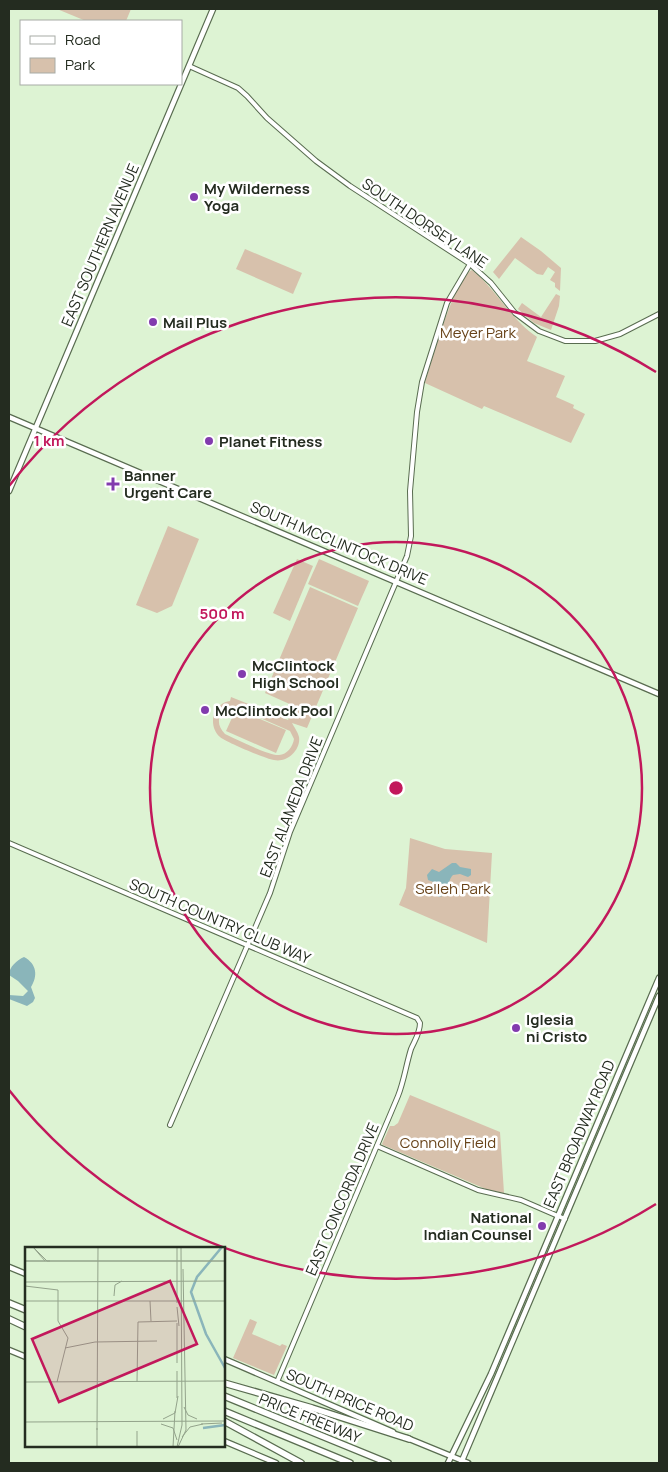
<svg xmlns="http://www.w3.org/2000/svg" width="668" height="1472" font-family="Manrope,sans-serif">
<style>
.green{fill:#d7c1ac;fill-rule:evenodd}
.water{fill:#8ab5ba}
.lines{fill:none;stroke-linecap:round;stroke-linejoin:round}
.tertiary-casing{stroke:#596c50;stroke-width:6}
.secondary-casing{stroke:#596c50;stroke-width:7}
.motorway-casing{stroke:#596c50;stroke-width:8}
.tertiary{stroke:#fff;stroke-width:4}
.secondary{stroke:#fff;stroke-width:4.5}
.motorway{stroke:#fff;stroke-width:5.5}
.ring{fill:none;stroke:#c2185b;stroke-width:2.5}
.poi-dot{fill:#823bae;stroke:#fff;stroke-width:2}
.labels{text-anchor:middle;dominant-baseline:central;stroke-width:5;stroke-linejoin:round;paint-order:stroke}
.poi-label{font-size:15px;font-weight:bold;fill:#242c20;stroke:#fff;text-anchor:start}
.street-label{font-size:15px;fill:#242c20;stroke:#fff}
.park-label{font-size:15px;fill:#674218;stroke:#fff}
.inset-river{fill:none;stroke:#8ab5ba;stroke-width:2.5}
.inset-road{fill:none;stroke:#93a38b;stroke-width:1}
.view{fill:#c2185b;fill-opacity:0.15;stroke:#c2185b;stroke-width:2.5}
.inset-edge{fill:none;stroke:#242c20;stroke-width:2.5}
.centre{fill:#c2185b;stroke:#fff;stroke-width:2.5}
.ring-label{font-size:15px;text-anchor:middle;font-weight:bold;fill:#c2185b;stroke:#fff;stroke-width:5;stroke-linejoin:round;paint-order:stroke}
</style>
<rect width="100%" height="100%" fill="#ddf3d3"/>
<g class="green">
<path d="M57,9H131L126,21H86Z"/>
<path d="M521,237L541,251L561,268L560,291L555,287V283L550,280L555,272L548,267L543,275L537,274L515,258L499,279L493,272Z"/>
<path d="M245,249L302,273L293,294L236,269Z"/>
<path d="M472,270C497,290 511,320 537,337L527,361L565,376L556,397L574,405L573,408L585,414L571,443L484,406L482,409L425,383C431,363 455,276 472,270Z"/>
<path d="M556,294L560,296L559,306L551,330L534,323L518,309L522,303L541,317Z"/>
<path d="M168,526L199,539L172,606L157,613L136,605Z"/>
<path d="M297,559L313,566L290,621L273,613Z"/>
<path d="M319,559L369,581L358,606L308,584Z"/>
<path d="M310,587L358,608L307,728L292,723C294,727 298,732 299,737C301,750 287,763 274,760C266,759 226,742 220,737C213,731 211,720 215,712C218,706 223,702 230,701L231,697L288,720L294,706L265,693ZM229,706H233L290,731L294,739C293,746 287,755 279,755C269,756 236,739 225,734C215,724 218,713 229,706Z"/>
<path d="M236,709L286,730L276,753L226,731Z"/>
<path d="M410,838L445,849L492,853L487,943L399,905L406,888Z"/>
<path d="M410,1095L500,1132L504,1193L488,1190L383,1145L382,1144L390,1126H394L398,1123Z"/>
<path d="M250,1319L257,1322L252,1334L280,1346L282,1344L287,1346L274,1375L233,1358Z"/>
</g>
<g class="water">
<path d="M452,863H456L460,867L471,869V875L468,877L460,874L453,875C445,883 452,896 438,897L440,893L439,884L428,880L427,875L432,869L439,872Z"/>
<path d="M24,957C37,964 38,976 31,987L35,998L33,1002L27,1006L9,999V995L23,996L28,991L18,981L9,975C9,967 17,960 24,957Z"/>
</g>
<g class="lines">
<g class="tertiary-casing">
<g id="tertiary">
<path d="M189,66L238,88L247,96L267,118L316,161L350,186L470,264L491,283L515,313L539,331L565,341H595L620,334L659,314"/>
<path d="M9,843L417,1018L420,1023C420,1033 415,1040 411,1049C406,1065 404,1081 398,1096L277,1382"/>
<path d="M170,1125L270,893L290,832L407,556L411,536L410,491L417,412L422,382L447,303L470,264"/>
<path d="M377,1146L478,1190L521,1200L565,1219"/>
</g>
</g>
<g class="secondary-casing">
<g id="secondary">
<path d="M9,417L659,694"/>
<path d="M9,491L213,9"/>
<path d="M9,1267L26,1274"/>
<path d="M9,1350L26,1357"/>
<path d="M224,1359L393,1432"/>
<path d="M407,1438L468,1463"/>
<path d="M224,1441L276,1463"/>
<path d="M448,1463L491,1374L659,978"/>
<path d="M461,1463L659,996"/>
</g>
</g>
<g class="motorway-casing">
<g id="motorway">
<path d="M9,1303L26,1310"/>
<path d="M9,1319L26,1327"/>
<path d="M224,1383L312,1408L409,1439"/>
<path d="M224,1396L388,1463"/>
<path d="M224,1411L350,1463"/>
<path d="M224,1421L301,1463"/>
</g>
</g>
<use href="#tertiary" class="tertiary"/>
<use href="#secondary" class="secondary"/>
<use href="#motorway" class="motorway"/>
</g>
<g class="ring">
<circle cx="396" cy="788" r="246"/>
<path d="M656 1204A491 491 0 0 1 9 1090M9 486A491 491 0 0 1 656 372"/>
</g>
<g class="poi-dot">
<circle cx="194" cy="197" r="5"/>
<circle cx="153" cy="322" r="5"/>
<circle cx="209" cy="441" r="5"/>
<path d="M110.5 476.5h5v5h5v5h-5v5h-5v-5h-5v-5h5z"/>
<circle cx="242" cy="674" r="5"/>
<circle cx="205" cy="710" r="5"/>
<circle cx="516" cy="1028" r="5"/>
<circle cx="542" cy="1226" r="5"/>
</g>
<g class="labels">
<g class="poi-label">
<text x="204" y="188">My Wilderness<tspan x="204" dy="17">Yoga</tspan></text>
<text x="163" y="322">Mail Plus</text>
<text x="219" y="441">Planet Fitness</text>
<text x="124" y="475">Banner<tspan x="124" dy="17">Urgent Care</tspan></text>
<text x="252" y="665">McClintock<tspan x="252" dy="17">High School</tspan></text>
<text x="215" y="710">McClintock Pool</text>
<text x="526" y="1019">Iglesia<tspan x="526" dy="17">ni Cristo</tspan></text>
<text x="532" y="1217" text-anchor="end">National<tspan x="532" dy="17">Indian Counsel</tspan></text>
</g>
<g class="street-label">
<text transform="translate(425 223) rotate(34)">SOUTH DORSEY LANE</text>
<text transform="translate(100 245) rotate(-67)">EAST SOUTHERN AVENUE</text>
<text transform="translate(339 543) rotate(23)">SOUTH MCCLINTOCK DRIVE</text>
<text transform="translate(291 807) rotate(-69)">EAST ALAMEDA DRIVE</text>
<text transform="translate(220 921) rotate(23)">SOUTH COUNTRY CLUB WAY</text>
<text transform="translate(579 1134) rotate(-67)">EAST BROADWAY ROAD</text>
<text transform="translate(342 1199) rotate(-67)">EAST CONCORDA DRIVE</text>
<text transform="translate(350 1400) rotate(23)">SOUTH PRICE ROAD</text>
<text transform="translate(310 1418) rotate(22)">PRICE FREEWAY</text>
</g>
<g class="park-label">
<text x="478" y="332">Meyer Park</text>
<text x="453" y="888">Selleh Park</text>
<text x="448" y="1142">Connolly Field</text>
</g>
</g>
<g transform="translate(25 1247)">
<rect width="200" height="200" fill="#ddf3d3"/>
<path class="inset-river" d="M197,0L172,30L166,45L181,87L200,121M178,181L200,178"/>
<path class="inset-road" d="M8,0L20,14M8,0L22,14H200M0,14H200M0,14H25M0,35L200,34M0,39L33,43V74L43,91L32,135M89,49L90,38L97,34M0,54H200M125,54L126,74M152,56V0M152,60L154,79M40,101L70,95L132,94M152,116V76M152,124V151M0,135L200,134M112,135L113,75L152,74M159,160L163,168L172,172M138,172L150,166L153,149M0,175L200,174M136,177L148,181L152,193M176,177L197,176M72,181V200M72,183L73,0M157,190L165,180L178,177M112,200V184M148,200L150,164M152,200L157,178L156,0M153,200L161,183L158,22"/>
<path class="view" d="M145,34L172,97L34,155L7,92Z"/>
<rect width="200" height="200" class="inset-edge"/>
</g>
<circle cx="396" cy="788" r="8" class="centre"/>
<g class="ring-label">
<text x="49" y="446">1 km</text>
<text x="222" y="619">500 m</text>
</g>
<rect width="668" height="1472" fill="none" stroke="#242c20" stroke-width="20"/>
<rect x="20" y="20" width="162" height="65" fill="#ffffff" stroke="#a7aba6"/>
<rect x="30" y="36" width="25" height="8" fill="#ffffff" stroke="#a7aba6"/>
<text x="65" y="45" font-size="15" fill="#242c20">Road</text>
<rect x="30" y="58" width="25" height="15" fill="#d7c1ac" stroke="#a7aba6"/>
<text x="65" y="70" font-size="15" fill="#242c20">Park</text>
</svg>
